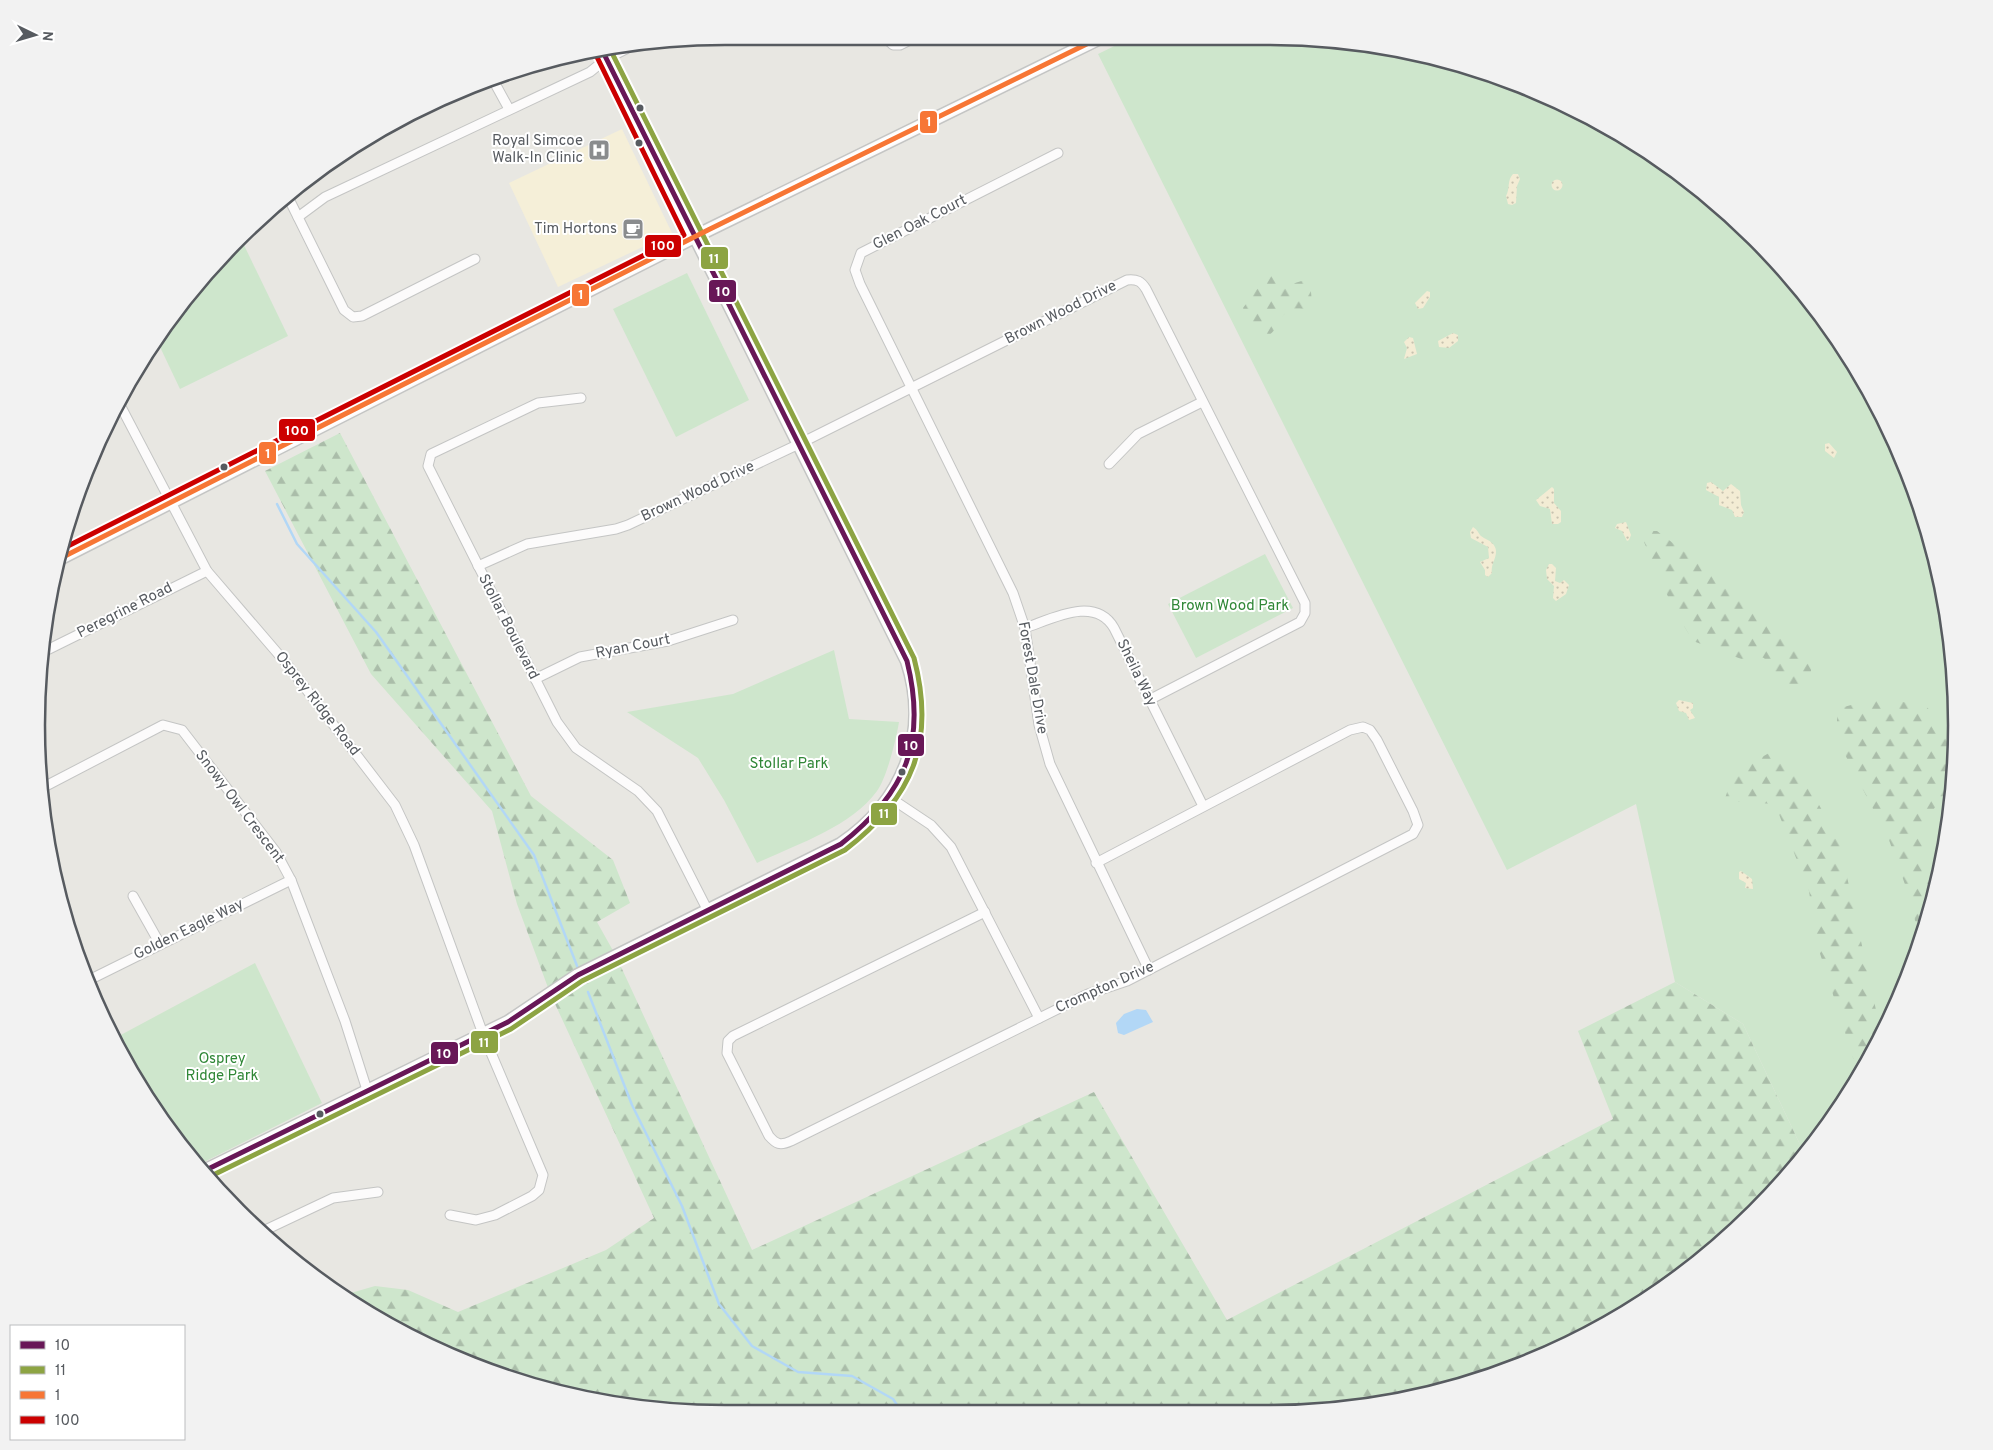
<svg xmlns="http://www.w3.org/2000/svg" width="1993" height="1450" font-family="Overpass,sans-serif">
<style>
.commercial{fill:#f5efd8}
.green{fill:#cee6cc}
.forest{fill:url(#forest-firs)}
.sand{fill:url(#sand-dots)}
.water{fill:#b2d7f6}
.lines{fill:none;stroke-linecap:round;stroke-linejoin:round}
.stream{stroke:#b2d7f6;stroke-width:2.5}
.street-casing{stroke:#c4c5c4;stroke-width:11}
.secondary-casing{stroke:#c4c5c4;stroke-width:15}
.street{stroke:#fcfbfb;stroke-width:9}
.secondary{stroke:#fcfbfb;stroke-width:12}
.bus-1-casing{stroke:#fff;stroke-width:9}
.bus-2-casing{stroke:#fff;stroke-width:9}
.bus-3-casing{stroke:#fff;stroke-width:9}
.bus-4-casing{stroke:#fff;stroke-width:9}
.bus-1{stroke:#681757;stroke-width:5}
.bus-2{stroke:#8da443;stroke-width:5}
.bus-3{stroke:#f77635;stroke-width:5}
.bus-4{stroke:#c00;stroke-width:5}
.bus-dot{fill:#575b60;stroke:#fff;stroke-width:2}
.labels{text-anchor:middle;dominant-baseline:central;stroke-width:4;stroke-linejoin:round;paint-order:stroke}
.poi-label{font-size:15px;fill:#575b60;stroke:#fff;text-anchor:end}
.street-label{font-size:15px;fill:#575b60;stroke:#fff}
.park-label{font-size:15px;fill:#308737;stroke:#fff}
.rim{fill:none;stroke:#575b60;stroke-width:2.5}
.line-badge{stroke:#fff;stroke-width:2}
.badge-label{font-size:14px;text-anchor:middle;font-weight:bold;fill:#fff}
</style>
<defs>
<pattern id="forest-firs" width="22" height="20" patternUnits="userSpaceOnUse" patternTransform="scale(1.25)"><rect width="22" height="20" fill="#cee6cc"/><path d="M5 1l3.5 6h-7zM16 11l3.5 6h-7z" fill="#aabda9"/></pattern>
<pattern id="sand-dots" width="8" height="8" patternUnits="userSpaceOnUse" patternTransform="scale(1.25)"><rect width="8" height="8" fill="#f3ecd4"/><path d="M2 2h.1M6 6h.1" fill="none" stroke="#c8c2af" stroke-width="1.8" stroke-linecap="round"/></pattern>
</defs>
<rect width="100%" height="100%" fill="#e8e7e2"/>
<path class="commercial" d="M622,129L672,233L558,287L509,183Z"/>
<g class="green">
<path d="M1135,36H1268L1446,60L1532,89L1650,152L1722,207L1814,305L1886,420L1933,546L1955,680L1951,815L1920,946L1865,1069L1804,1153L1743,1024L1675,982L1636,804L1507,870L1098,54Z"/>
<path d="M242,241L288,336L180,389L160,347L172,324L207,271Z"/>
<path d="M687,273L749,400L676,437L613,309Z"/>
<path d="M1265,554L1293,608L1196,658L1168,604Z"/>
<path d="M834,650L849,719L899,722C896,740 887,777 877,791C851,827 795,845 757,863L724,800L698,758L627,712L733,694Z"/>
<path d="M255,963L322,1103L198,1165L179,1144L117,1037Z"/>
</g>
<g class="forest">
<path d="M1266,271H1270C1275,276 1276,284 1282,287L1308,279L1310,281L1312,303L1306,309C1302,309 1297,308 1293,309C1272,316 1283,340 1253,337L1243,308L1259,286Z"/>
<path d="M1885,419L1933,546L1934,553L1885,423Z"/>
<path d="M340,433L531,796L613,860L630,903L597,922L616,956L752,1250L1094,1092L1227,1320L1613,1119L1578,1031L1675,982L1743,1024L1804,1153L1786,1179L1688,1271L1532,1361L1358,1408L680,1412L504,1377L381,1322L344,1295L375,1286L408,1290L458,1312L606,1250L654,1218L550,993L517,904L492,811L371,674L265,471Z"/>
<path d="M1653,531H1657L1739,593L1742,602C1768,617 1786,645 1811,661C1813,679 1805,689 1787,691L1764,658L1755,655L1744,660L1693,641L1673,608L1644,542Z"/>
<path d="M1872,699L1924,704L1953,736L1952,793L1945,794L1933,810L1923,830L1930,903L1921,943L1907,890L1889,840L1837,739V709Z"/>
<path d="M1769,753L1802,775L1839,840L1881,1033L1859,1077L1817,944L1809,891L1775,804L1724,801L1734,773Z"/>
</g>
<g class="sand">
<path d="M1513,174H1518L1520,179L1517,186L1516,203L1512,205L1508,204L1506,196C1510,189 1507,180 1513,174Z"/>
<circle cx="1557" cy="185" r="5.5"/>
<path d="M1427,291L1430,292V297L1423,308L1418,309L1415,303Z"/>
<path d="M1453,333L1458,335V341L1449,348L1439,347L1438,341Z"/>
<path d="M1409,337L1413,338L1417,354L1404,359L1407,348L1404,342Z"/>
<path d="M1829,443L1837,452L1834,458L1825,451V444Z"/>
<path d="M1711,482L1723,491L1731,484L1740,491L1741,505L1744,512L1742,517H1735L1732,510L1719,505V497L1706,490L1707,483Z"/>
<path d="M1552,487L1554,489V503L1561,511V522L1558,524H1552L1550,509L1540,506L1536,500Z"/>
<path d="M1626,522L1631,535L1629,540L1627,541L1622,531L1615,528L1617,524Z"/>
<path d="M1473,527C1478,530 1478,533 1481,536C1485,539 1489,540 1492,543C1502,553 1490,562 1492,573L1488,577L1485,575V570L1480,562L1489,558L1488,547L1471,538L1470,532Z"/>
<path d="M1549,564H1552L1556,568L1555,581L1560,583L1564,580L1569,585L1566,594L1556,601L1553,598L1554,586L1547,579L1546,570Z"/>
<path d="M1679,700L1693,703V708L1690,710L1695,718L1689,720L1686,713L1679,711L1676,703Z"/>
<path d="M1741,871L1752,879L1753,889L1745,888L1746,883L1739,879V872Z"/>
</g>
<path class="water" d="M1137,1009L1146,1010L1153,1022L1124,1035L1118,1033L1116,1023L1124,1014Z"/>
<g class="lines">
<g class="stream">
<path d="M277,504L297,544L376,632L534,855L579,971"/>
<path d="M588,992L632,1105L682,1206L719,1304L752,1346L798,1372L852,1376L893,1399L901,1411"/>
</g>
<g class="street-casing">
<g id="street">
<path d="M883,36L893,45H900L918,36"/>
<path d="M492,78L509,109"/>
<path d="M1058,153L861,253L855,270L860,284L1013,593L1025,628L1039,725L1050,764L1149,970"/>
<path d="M289,199L344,310L353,317L362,316L475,259"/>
<path d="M298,217L325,197L590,72L606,59L626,49"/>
<path d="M581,398L538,403L431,454L428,466L557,722L576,748L638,791L657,811L708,911"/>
<path d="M119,403L207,571L286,663L395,805L414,845L483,1034L543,1175L539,1190L532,1196L495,1215L476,1220L450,1215"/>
<path d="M1109,464L1138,434L1202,402"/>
<path d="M478,566L527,544L616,529L628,525L799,444L1127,280C1137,279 1141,281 1146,289L1305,603V613L1300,622L1149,700"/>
<path d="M1025,628C1052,619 1095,595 1114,628L1203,806"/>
<path d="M43,652L207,571"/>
<path d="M535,679L580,657L668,641L733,620"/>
<path d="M40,789L163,725L182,730L276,852L291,880L345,1021L367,1090"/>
<path d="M889,797L931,825L951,847L1039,1018"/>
<path d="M133,896L160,944"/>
<path d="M985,912L733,1036L728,1041L727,1053L769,1136C776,1144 780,1146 791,1141L1088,994L1127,981L1413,834L1418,825L1413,811L1377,740L1370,730L1363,727L1350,730L1096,863"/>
<path d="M87,981L291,880"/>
<path d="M261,1232L333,1198L378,1192"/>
</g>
</g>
<g class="secondary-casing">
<g id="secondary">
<path d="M61,558L708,230L1104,36"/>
<path d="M204,1171L508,1022L578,975L841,844C903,802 931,734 907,661L603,52"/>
</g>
</g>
<use href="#street" class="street"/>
<use href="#secondary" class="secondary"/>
<g class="bus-1-casing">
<path id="bus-1" d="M204,1171L508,1022L578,975L841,844C906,793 927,742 907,661L603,52"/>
</g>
<g class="bus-2-casing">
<path id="bus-2" d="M209,1177L511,1029L582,981L845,850C913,798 936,742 914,658L611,51"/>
</g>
<g class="bus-3-casing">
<path id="bus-3" d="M61,558L708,230L1103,36"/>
</g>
<g class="bus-4-casing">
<path id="bus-4" d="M64,548L684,235L596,55"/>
</g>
<use href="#bus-1" class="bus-1"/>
<use href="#bus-2" class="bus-2"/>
<use href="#bus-3" class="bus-3"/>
<use href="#bus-4" class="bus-4"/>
</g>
<defs>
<g id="hospital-square" transform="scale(1.125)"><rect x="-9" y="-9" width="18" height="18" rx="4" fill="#8a8c8e" stroke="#fff"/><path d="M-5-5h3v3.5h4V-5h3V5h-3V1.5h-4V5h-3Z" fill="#fff"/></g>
<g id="cafe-square" transform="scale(1.125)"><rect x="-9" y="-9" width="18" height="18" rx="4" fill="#8a8c8e" stroke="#fff"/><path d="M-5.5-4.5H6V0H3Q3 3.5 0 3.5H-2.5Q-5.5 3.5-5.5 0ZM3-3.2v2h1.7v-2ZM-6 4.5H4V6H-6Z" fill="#fff"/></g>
</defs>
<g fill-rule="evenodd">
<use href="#hospital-square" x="599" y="150"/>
<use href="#cafe-square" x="633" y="229"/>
</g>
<g class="bus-dot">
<circle cx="640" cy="108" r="4.5"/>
<circle cx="639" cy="143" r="4.5"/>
<circle cx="224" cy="467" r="4.5"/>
<circle cx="902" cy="772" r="4.5"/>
<circle cx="320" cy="1114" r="4.5"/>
</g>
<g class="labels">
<g class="poi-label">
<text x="583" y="141">Royal Simcoe<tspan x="583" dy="17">Walk-In Clinic</tspan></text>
<text x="617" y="229">Tim Hortons</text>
</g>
<g class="street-label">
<text transform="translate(920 223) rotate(-27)">Glen Oak Court</text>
<text transform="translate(1061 313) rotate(-27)">Brown Wood Drive</text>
<text transform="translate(698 492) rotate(-25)">Brown Wood Drive</text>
<text transform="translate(125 611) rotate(-27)">Peregrine Road</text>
<text transform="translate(508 627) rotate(63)">Stollar Boulevard</text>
<text transform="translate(633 647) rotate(-11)">Ryan Court</text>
<text transform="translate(1136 673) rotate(64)">Sheila Way</text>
<text transform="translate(1032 678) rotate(80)">Forest Dale Drive</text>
<text transform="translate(317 704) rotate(52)">Osprey Ridge Road</text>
<text transform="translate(239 807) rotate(53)">Snowy Owl Crescent</text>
<text transform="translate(189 930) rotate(-26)">Golden Eagle Way</text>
<text transform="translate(1105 988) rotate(-24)">Crompton Drive</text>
</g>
<g class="park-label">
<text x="1230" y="606">Brown Wood Park</text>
<text x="789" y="764">Stollar Park</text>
<text x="222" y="1059">Osprey<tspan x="222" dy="17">Ridge Park</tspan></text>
</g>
</g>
<path d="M0 0H1993V1450H0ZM725 45H1268A680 680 0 0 1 1948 725V725A680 680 0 0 1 1268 1405H725A680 680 0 0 1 45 725V725A680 680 0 0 1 725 45Z" fill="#f2f2f2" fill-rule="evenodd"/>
<path class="rim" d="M725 45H1268A680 680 0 0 1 1948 725V725A680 680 0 0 1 1268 1405H725A680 680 0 0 1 45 725V725A680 680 0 0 1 725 45Z"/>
<g class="line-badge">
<rect x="919" y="110" width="19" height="24" rx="5" fill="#f77635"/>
<rect x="644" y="234" width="38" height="24" rx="5" fill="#c00"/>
<rect x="700" y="246" width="29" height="24" rx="5" fill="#8da443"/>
<rect x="708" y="279" width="29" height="24" rx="5" fill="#681757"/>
<rect x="571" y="283" width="19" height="24" rx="5" fill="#f77635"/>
<rect x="278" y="418" width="38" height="24" rx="5" fill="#c00"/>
<rect x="258" y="441" width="19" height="24" rx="5" fill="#f77635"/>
<rect x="897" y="733" width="28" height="24" rx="5" fill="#681757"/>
<rect x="870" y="802" width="28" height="24" rx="5" fill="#8da443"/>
<rect x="470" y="1030" width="29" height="24" rx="5" fill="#8da443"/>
<rect x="430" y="1041" width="29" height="24" rx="5" fill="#681757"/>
</g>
<g class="badge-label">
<text x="929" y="126">1</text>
<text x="663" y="250">100</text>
<text x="714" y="263">11</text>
<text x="723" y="296">10</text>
<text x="581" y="299">1</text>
<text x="297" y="435">100</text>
<text x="268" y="458">1</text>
<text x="911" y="750">10</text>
<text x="884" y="818">11</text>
<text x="484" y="1047">11</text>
<text x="444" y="1058">10</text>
</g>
<rect x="10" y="1325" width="175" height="115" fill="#ffffff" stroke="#bcbdbf"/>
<rect x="20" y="1341" width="25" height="8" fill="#681757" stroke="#bcbdbf"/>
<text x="55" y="1350" font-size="15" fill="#575b60">10</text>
<rect x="20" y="1366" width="25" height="8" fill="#8da443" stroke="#bcbdbf"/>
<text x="55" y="1375" font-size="15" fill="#575b60">11</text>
<rect x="20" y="1391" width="25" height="8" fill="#f77635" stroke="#bcbdbf"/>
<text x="55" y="1400" font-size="15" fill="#575b60">1</text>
<rect x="20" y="1416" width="25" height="8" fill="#cc0000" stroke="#bcbdbf"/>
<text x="55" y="1425" font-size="15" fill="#575b60">100</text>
<g transform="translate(35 35) rotate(95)" stroke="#ffffff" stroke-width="4" paint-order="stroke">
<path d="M0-4L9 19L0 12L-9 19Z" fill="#575b60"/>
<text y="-8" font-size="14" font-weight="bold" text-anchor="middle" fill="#575b60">N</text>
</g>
</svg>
